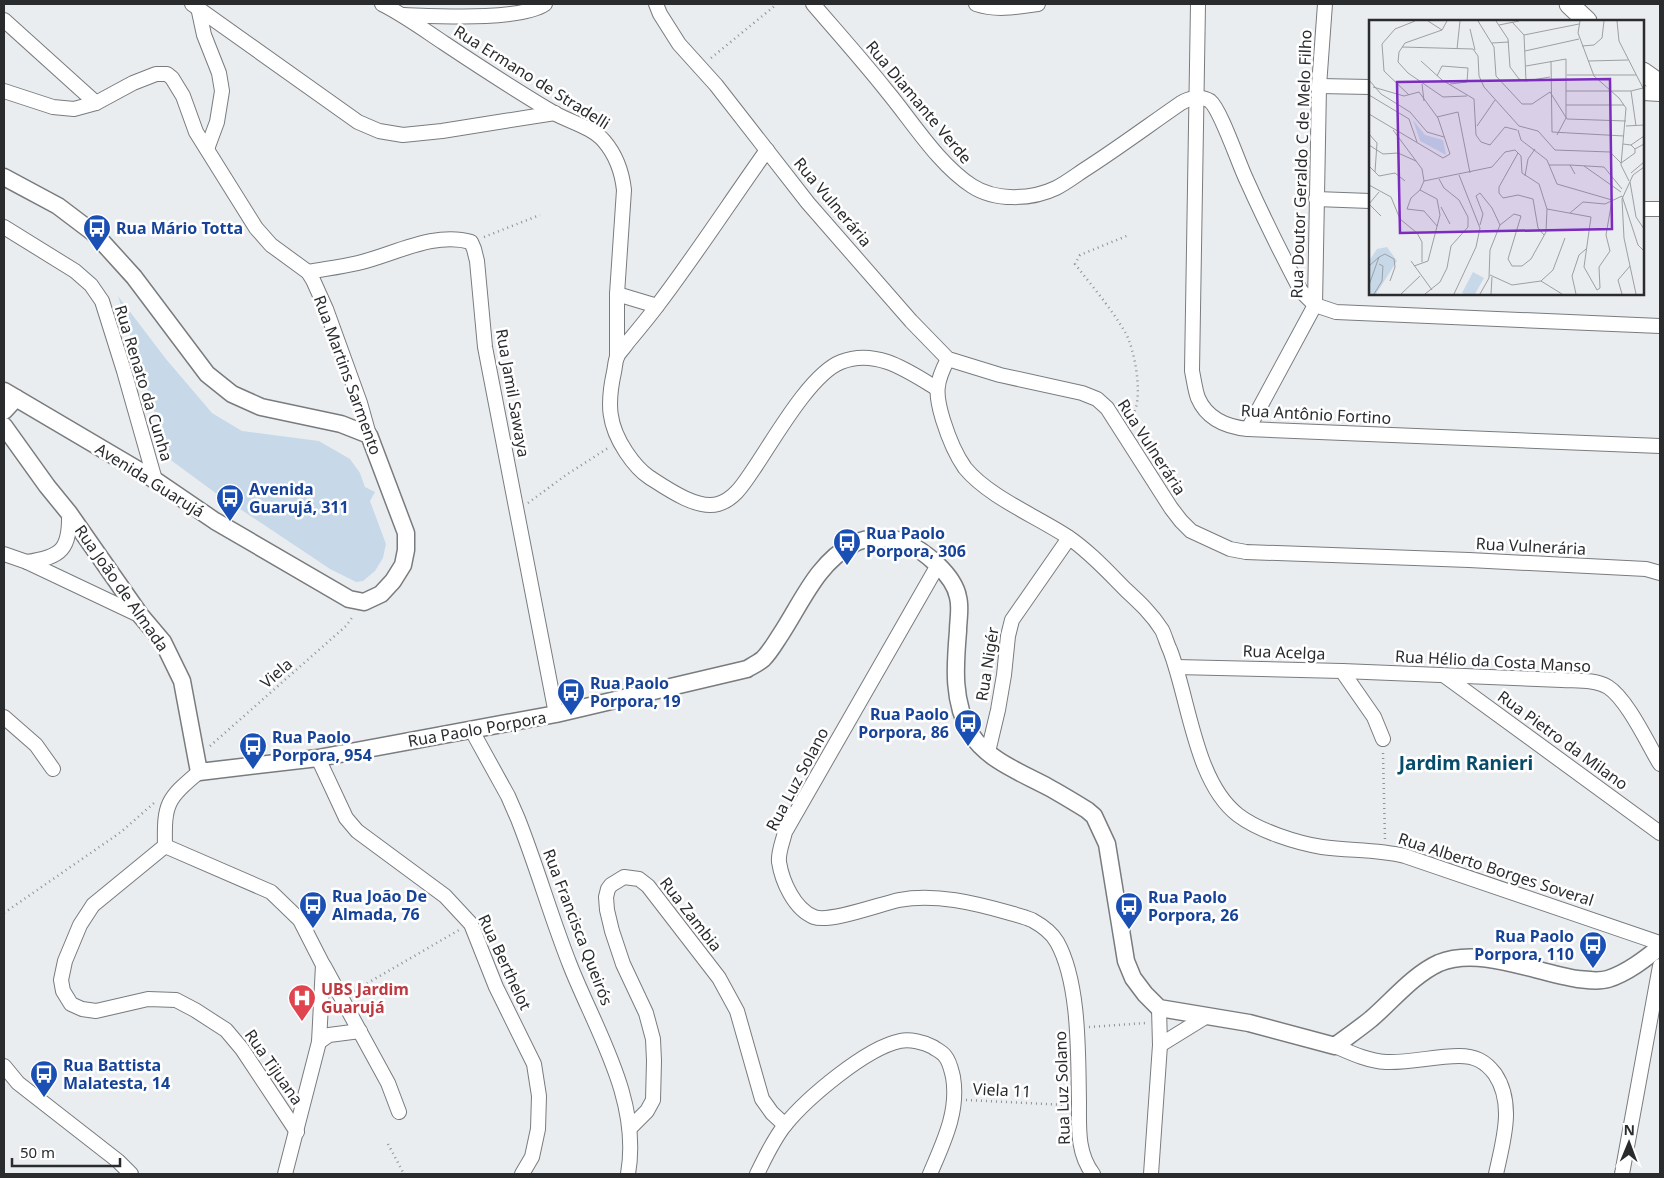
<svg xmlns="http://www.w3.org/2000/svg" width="1664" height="1178" font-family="'Noto Sans',sans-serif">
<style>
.green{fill:#c7d9e9}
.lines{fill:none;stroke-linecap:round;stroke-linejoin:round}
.minor-casing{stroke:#797c7e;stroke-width:16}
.tertiary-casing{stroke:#797c7e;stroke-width:19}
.secondary-casing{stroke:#797c7e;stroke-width:21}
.path{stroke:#8e9092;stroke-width:2.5;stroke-dasharray:1 4;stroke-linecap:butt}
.minor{stroke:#fff;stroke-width:14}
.tertiary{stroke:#fff;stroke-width:16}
.secondary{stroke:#fff;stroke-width:19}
.labels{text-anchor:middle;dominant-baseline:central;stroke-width:5;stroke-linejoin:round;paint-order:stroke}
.street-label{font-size:16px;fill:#292b2c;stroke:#fff}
.transit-label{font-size:16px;font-weight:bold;fill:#164399;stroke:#fff;text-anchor:start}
.health-label{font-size:16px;font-weight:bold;fill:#be3a42;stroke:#fff;text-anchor:start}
.quarter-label{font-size:19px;font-weight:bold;fill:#074d6b;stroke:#fff}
.inset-road{fill:none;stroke:#9d9fa2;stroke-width:1}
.view{fill:#7b2cbf;fill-opacity:0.15;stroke:#7b2cbf;stroke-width:2.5}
.inset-edge{fill:none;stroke:#292b2c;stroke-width:2.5}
</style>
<rect width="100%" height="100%" fill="#eaedf0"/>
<path class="green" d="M118,296L166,359L212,413L242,431L319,441L350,459L360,473L365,487L375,492L370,501L386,544L383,558L375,571L363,581L356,582L330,569L225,499H221V497L172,461L167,453Z"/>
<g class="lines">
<g class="minor-casing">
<g id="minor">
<path d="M192,4L358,122L379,131L403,135L442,131L555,113"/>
<path d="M382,4C404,15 423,29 444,43C480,67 517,91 554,113C570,122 592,127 604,141C616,155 622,172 624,190L617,294V357"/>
<path d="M656,4L660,14L679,44L716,85L808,203L911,321L948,359L1000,375L1082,393L1097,399L1107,408L1171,508L1181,521L1191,531L1230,549L1246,552L1469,560L1646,569L1660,573"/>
<path d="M813,4C837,32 863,61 886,90C912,121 938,164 972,186C995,201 1031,200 1056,188C1066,183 1075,176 1084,170C1117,149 1149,125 1181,103C1189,98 1201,95 1210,101C1221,110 1239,165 1247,181C1264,219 1282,255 1301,291L1315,305L1336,312L1660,326"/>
<path d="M976,4C997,11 1017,7 1038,4"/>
<path d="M1198,4L1192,371C1194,380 1195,390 1198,398C1207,419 1227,427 1248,429L1660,446"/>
<path d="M198,7L204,35L219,73L222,91L217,122L207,149"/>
<path d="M404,15C437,16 520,21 545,4"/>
<path d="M4,20L96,103"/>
<path d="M1319,86L1370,87"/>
<path d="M4,91L53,107L74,109L96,103L133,83L156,74H167L172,78L183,96L196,132L256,228L271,245L308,272L313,280L326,309L360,403L369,435"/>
<path d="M1643,93L1660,94"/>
<path d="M767,150C730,202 695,256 657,306C648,318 638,330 628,342C625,347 619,352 617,357C615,362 615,368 614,372C607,404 608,425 626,452C632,461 640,471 649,477C666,488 697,510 718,504C735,499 744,483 753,470C773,441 810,374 841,362C876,348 908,371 936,388"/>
<path d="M1316,199L1370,201"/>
<path d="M1643,209H1660"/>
<path d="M4,227L75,271L91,285L102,301L124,371L155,480"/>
<path d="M308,272C324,269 341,267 358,263C393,255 434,231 471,242L474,249L477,261L485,347L556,714"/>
<path d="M617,294L657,306"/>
<path d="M948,359C935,383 935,394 943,420C948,436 955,454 965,468C989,497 1036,516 1068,537C1090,552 1108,572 1126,590C1139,602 1152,614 1162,630C1165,636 1167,644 1170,650C1189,699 1195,782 1238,815C1259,831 1297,843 1322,847C1350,851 1377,849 1405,856L1660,943"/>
<path d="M1248,429L1315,305L1319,86L1325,4"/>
<path d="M4,554L27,562L141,616"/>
<path d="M27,562C62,557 70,549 69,513"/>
<path d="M938,565L785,832C783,841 778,852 779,862C782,881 794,909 814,917C830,923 880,904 899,900C935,893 975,903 1010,913C1017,915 1025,917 1032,920C1041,925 1052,933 1057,942C1080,983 1078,1056 1079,1102C1079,1128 1077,1153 1093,1174"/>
<path d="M1176,667L1342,671L1374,717L1383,739"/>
<path d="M1342,671L1562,680C1576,681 1595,679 1608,687C1627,699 1648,744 1660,764"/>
<path d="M1445,676L1660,833"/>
<path d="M4,717L36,745L53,769"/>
<path d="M471,729L508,796L518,819C537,867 551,917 570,965C596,1031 641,1100 628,1174"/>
<path d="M988,752L998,710L1004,675L1008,636L1012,620L1069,538"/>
<path d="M318,758L346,818L357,831L445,896L471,924L496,987L534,1064L539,1096L538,1129L532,1157L522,1174"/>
<path d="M165,846L93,905L80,925L65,961L61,980L63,991L71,1004L82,1009L96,1011L148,999L176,1000L195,1010L226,1030L242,1049L297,1132"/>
<path d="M165,846L271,892L300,920L323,965L319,1042L285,1174"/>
<path d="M165,846C164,803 167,799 199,772"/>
<path d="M324,966L388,1083L399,1112"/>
<path d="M319,1042L329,1035L360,1031"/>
<path d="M1160,1045L1207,1016"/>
<path d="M1335,1046C1351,1053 1368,1061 1386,1062C1411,1063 1434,1056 1459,1056C1475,1056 1485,1061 1495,1074C1515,1104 1503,1141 1496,1174"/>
<path d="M4,1066L18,1083L118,1161L131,1174"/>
<path d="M630,1128L647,1111L653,1100L654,1061L653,1039L646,1013L623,964L612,931L607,910L606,897L608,889L611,885L624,877L639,879L648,886L719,978L737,1011L762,1099L772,1113L785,1125"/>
<path d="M757,1174C765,1158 773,1140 785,1125C807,1098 866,1048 900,1041C910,1039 924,1042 933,1047C937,1050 942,1052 945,1056C950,1062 951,1069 953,1077C959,1112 943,1143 930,1174"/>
<path d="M1151,1174L1160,1045L1159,1008"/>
<path d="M1622,1174L1660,966"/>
</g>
</g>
<g class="tertiary-casing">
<g id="tertiary">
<path d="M4,177L58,206L95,234L134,277L207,374L232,394L261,407L341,424L369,435L406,533V550L403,565L393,581L381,594L364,602L349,599L215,521L155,480L4,391"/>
<path d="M4,411L16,398"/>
<path d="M4,426L47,486L69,513L141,616L163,642L182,681L199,772L318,758L556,714L747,669C752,666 758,663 763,659C770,652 775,643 781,634C802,602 817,563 853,544C868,536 889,537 904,542C924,550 954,575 958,597C961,608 958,620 958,631C955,666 952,702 971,734C987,760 1022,773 1048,787C1061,794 1074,802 1087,810L1094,816L1107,844L1126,961L1133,978L1145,994L1159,1008L1249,1023L1335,1046C1347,1037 1360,1028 1371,1019C1393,1000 1413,975 1439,963C1480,946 1536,973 1578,979C1588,980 1598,982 1608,979C1627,973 1645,959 1660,947"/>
</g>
</g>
<g class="secondary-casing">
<g id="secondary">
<path d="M1569,4L1587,21"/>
<path d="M1643,72L1660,84"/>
</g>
</g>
<g class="path">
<path d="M711,58L777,4"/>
<path d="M484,237L540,215"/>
<path d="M1129,419C1146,407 1135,348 1125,332C1111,308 1092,286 1075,264L1080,255L1129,235"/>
<path d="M528,503L566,475L608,448"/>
<path d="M210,746L346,626L354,615"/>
<path d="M1383,753L1385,840"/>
<path d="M4,913L121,832L154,803"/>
<path d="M354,991L459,930"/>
<path d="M1089,1027L1146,1023"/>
<path d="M966,1100L1066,1105"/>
<path d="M388,1144L404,1174"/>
</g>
<use href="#minor" class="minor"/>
<use href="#tertiary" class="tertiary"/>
<use href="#secondary" class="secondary"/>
</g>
<defs>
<g id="bus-pin" transform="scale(1.4375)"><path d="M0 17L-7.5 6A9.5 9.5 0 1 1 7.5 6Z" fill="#1a4fb4" stroke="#fff"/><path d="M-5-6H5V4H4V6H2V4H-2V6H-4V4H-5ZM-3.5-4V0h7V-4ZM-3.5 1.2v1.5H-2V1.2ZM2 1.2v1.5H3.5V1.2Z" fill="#fff"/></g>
<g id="hospital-pin" transform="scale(1.4375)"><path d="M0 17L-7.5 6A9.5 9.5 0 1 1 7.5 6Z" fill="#e0444e" stroke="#fff"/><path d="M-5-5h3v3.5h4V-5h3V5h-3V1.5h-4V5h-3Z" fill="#fff"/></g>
</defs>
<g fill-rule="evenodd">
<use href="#bus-pin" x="97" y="228"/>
<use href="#bus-pin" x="230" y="498"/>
<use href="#bus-pin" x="847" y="542"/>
<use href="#bus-pin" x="571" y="692"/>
<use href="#bus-pin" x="968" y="723"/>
<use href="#bus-pin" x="253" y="746"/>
<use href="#bus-pin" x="313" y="905"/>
<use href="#bus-pin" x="1129" y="906"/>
<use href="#bus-pin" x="1593" y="945"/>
<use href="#hospital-pin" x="302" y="998"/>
<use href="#bus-pin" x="44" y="1074"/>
</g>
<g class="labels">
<g class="street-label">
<text transform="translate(532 77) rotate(32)">Rua Ermano de Stradelli</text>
<text transform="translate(919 102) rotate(50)">Rua Diamante Verde</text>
<text transform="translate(1301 164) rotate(-88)">Rua Doutor Geraldo C de Melo Filho</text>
<text transform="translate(833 202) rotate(50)">Rua Vulnerária</text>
<text transform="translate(348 375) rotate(70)">Rua Martins Sarmento</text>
<text transform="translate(144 383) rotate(73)">Rua Renato da Cunha</text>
<text transform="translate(513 393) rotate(80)">Rua Jamil Sawaya</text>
<text transform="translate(1316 414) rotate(3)">Rua Antônio Fortino</text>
<text transform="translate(1152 447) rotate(57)">Rua Vulnerária</text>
<text transform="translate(150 480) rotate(32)">Avenida Guarujá</text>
<text transform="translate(1531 546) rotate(3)">Rua Vulnerária</text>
<text transform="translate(122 588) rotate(55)">Rua João de Almada</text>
<text transform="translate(1284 652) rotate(2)">Rua Acelga</text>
<text transform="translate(1493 661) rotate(3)">Rua Hélio da Costa Manso</text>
<text transform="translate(987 664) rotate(-81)">Rua Nigér</text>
<text transform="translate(276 673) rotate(-41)">Viela</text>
<text transform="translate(477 729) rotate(-10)">Rua Paolo Porpora</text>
<text transform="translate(1563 740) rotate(36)">Rua Pietro da Milano</text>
<text transform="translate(797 779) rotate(-62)">Rua Luz Solano</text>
<text transform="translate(1496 869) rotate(18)">Rua Alberto Borges Soveral</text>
<text transform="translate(691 914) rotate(52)">Rua Zambia</text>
<text transform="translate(578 927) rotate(69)">Rua Francisca Queirós</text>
<text transform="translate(505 962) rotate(65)">Rua Berthelot</text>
<text transform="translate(274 1067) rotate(55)">Rua Tijuana</text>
<text transform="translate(1062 1088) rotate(-92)">Rua Luz Solano</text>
<text transform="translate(1002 1090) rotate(3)">Viela 11</text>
</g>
<g class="transit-label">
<text x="116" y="228">Rua Mário Totta</text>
<text x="249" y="489">Avenida<tspan x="249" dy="18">Guarujá, 311</tspan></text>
<text x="866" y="533">Rua Paolo<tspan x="866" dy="18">Porpora, 306</tspan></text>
<text x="590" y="683">Rua Paolo<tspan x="590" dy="18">Porpora, 19</tspan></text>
<text x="949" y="714" text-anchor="end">Rua Paolo<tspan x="949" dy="18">Porpora, 86</tspan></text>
<text x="272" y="737">Rua Paolo<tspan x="272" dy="18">Porpora, 954</tspan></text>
<text x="332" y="896">Rua João De<tspan x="332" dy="18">Almada, 76</tspan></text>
<text x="1148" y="897">Rua Paolo<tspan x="1148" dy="18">Porpora, 26</tspan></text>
<text x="1574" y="936" text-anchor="end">Rua Paolo<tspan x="1574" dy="18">Porpora, 110</tspan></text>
<text x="63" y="1065">Rua Battista<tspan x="63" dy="18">Malatesta, 14</tspan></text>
</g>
<g class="health-label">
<text x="321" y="989">UBS Jardim<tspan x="321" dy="18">Guarujá</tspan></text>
</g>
<g class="quarter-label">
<text x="1466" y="763">Jardim Ranieri</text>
</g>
</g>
<g transform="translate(1369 20)">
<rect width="275" height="275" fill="#eaedf0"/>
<path d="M44,100L56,115L74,120L77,135L51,121ZM18,227L28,241L7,274H0V241L8,229ZM104,252L115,258L106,274H96L93,273Z" fill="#c7d9e9"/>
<path class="inset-road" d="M59,1L73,10M78,1L73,10L36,23L30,32L29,42L39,53L74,77L98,76M109,1L125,27L127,56L153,84H163L181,72L198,99L257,101M127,1L139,19L141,47L150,59L157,61L181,57M211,1L209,13L225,56L250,78L257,88L252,145L260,161M248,1L250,21L275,70M143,2L155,15L157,61M130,5L150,1M101,9L106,30M155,15L210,4M123,23L140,22M213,26L225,25L233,18L235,1M33,27L104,29L109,36L110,56L115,67L150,106L169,111L186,130L241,132L252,143L266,133V129M88,29L91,1M156,31L210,19M52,41L73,60L105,79L107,115L112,122L121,125L136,107L148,110M182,41L183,112L255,116M219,41L259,40M157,46L197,39V98L188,115M198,55H267M68,56L73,46L99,48L98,62L81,64M0,60L12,74L41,92L58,112L75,117M53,64L55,81M197,71H262L274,68M262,71L267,106M0,75L40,99L48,122M40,75L15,51L13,24L26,9L46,1M197,85H255M0,94L74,138L81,134L69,98L50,72L35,76L4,67M68,97L89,92L101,153M108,106L126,80M257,106L275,105M24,110L53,149L55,161L51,170M149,110L152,120L178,140L188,164L243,180M0,114L8,123L6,152M254,124L262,125L275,116M0,125L14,134L29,133L47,141M262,125L266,129L275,124M149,133L130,167V173L134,178L149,175L164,179L169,208L175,215M180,145H201L206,154M201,145L235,147L253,169M0,146L10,156L26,153L36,161M215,146L252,172M262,153L275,142M156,156L159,139L166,129M55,161L123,147L136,132L146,130L152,136L153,153L170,164L178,189L222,197L215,247L228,270L231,268L230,247L241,231L237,215L243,180M261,162L267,197L275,209M0,165L22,177L31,199L48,213L53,222V242M51,170L42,178L38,189L55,191L68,206M0,184L12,196M0,184L10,172M72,187L81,204M201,193L214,182L236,184L253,176L269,225L275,231M111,205L114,194L107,176L111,173L123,188L131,205M10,237L16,234L25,239L26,247L21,261M42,241L63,270M0,246L10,237L0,265M45,246L59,241L71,195L68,179L51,170M121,255L143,265L172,261L184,250L196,218M172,261L193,274M5,274L13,261L14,246L10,244M32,274L51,256M56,274L71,262L78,248L82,226L99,207V197L90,180L75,168L70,159M85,274L107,227L111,208L90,155M111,274L120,258L121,230L131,205L145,194L152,196L139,239L143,246H153L162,239L177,212L178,189M122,274L123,257M207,274L203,256L210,235L217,229M253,274L249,260L261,246M267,274L255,218L253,179L264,155L275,147"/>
<path class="view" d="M241,59L243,209L31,213L28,62Z"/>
<rect width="275" height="275" class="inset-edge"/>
</g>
<rect width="1664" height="1178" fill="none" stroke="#292b2c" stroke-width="10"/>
<g transform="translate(1629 1143) rotate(1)" stroke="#ffffff" stroke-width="4" paint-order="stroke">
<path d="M0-4L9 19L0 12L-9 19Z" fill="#292b2c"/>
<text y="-8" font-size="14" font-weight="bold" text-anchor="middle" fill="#292b2c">N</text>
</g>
<path d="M12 1158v8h108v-8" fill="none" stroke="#292b2c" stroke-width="2.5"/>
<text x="20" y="1158" font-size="15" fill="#292b2c" stroke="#ffffff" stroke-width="4" paint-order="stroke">50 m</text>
</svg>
